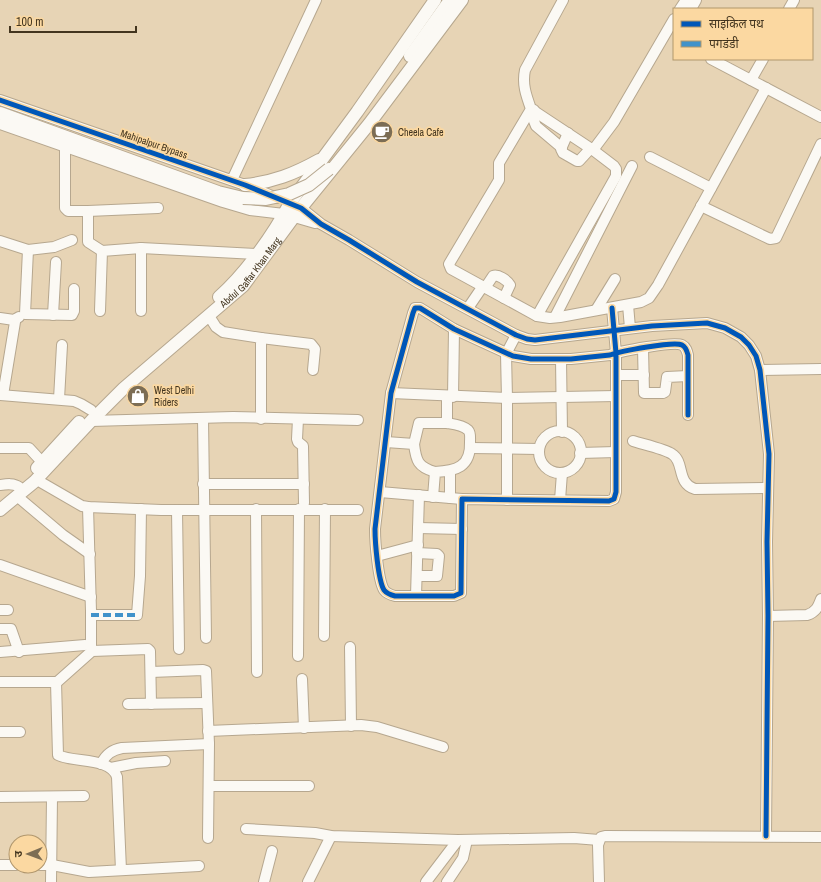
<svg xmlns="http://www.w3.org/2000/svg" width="821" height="882" font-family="'Archivo Narrow','Noto Sans Devanagari',sans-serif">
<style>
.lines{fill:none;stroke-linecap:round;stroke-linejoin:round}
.minor-casing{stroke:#b6a78f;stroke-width:12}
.major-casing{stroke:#b6a78f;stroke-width:14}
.minor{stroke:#fbf9f4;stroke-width:10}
.major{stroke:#fbf9f4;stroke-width:12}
.major-bridge-casing{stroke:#b6a78f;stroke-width:14;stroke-linecap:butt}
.major-bridge{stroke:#fbf9f4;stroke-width:12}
.quiet{stroke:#4092ca;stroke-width:4;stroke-dasharray:8 4;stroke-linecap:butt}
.cycleway-casing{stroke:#fbd8a1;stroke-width:8}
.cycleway{stroke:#0057b8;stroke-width:5}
.labels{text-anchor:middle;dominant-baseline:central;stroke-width:3.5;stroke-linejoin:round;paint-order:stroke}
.poi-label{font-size:10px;fill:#43351f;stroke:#fbd8a1;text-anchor:start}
.street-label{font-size:10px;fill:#43351f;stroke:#fbd8a1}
</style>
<rect width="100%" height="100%" fill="#e7d4b5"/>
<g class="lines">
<g class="minor-casing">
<g id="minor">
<path d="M563,0L525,70C522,84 526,95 531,109L499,163V180L449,264L451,269L537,316L550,318L560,317L641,302L649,298L658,285L766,88"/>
<path d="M680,9L686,0"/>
<path d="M691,9L696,0"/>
<path d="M789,9L794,0"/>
<path d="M711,59L821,117"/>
<path d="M751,80L763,59"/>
<path d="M0,100L245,185L277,198"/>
<path d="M531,109L593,150L614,166L616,169V176L537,316"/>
<path d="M534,110V121L536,126L562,148"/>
<path d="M0,124L223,202L250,210L284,214L315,223"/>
<path d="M568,133L561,149L563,153L577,161H579L591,148"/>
<path d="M65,147V208L68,211H88V242L102,251"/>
<path d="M593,150L614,122L674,19"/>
<path d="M650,157L711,188"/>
<path d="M232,180L316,0"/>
<path d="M295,206L301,208L321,224L349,240L417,282L516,335L527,339L535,340L652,326L707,323L725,328L741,337L749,345L756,356L760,370L769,454L767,542L768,616L766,836"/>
<path d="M701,206L770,239L776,238L821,144"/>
<path d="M88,211L158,208"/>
<path d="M0,241L28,250L54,247L72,240"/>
<path d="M141,248V311"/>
<path d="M28,250L25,314L72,315L74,311V289"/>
<path d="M485,288L493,276C498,274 507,280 510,285L504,298"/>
<path d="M628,305L630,328"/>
<path d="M468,308L483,286"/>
<path d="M612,308L616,353V492L614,499L609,501L462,499L461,593L454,596H395C391,595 387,594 384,590C378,580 375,542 375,529L391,393L413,313L415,308H420L454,329L513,356L531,359H571L610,355C621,351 674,341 682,345C686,347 687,351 688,355V415"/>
<path d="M596,310L615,279"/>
<path d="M100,311L102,251L141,248L257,254"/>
<path d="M53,315L56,262"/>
<path d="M209,316L216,327L223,332L261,338V419"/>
<path d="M555,317L632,166"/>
<path d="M0,318L14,320L19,317"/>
<path d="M261,338L311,344L315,349L313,370"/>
<path d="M643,348L644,393H663L665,392L667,377L688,376"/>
<path d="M561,359L562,432"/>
<path d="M760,370L821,369"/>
<path d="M616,375H644"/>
<path d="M391,393L507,398L616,396"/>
<path d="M0,395L74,401L81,404L91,410"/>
<path d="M3,395L15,322L14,320"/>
<path d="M453,397L454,329"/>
<path d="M59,399L62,345"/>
<path d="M203,418L206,638"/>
<path d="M298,419L297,439L298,442L303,446L304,503"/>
<path d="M91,421L233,417L358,420"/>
<circle cx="560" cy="452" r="21"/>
<path d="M633,441C642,444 665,449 672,454C685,462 676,483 695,489L768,488"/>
<path d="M386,442L414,444C416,461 418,467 435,472"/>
<path d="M414,444L419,423H447V396"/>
<path d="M0,448H29L42,462"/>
<path d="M471,448L539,449"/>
<path d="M580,453L616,452"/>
<path d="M450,471V498"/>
<path d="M37,480L82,506L88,507L161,510H358"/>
<path d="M203,484H304"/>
<path d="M0,485C7,484 14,483 19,487"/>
<path d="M380,492L462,499"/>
<path d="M18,497L63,535L90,554"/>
<path d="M433,497L435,472C456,471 471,467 470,442C470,438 471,433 468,430C463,425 453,424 447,423"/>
<path d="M507,500V398L506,354L516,335"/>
<path d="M560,500L562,473"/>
<path d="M88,507L91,611V647L92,651"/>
<path d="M256,509L257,672"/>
<path d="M177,510L179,649"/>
<path d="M418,528L462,529"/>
<path d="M377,556L418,545"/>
<path d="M0,565L91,597"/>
<path d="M417,576H437L439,556L437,554L417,553"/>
<path d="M416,596L419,495"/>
<path d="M0,610H8"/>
<path d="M91,615H137L140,576L141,509"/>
<path d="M768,616L807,615C816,612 818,607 821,599"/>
<path d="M0,629H11L19,652"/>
<path d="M324,636L325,509"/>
<path d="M350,647L351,726"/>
<path d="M0,652L85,645"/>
<path d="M298,656L299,509"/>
<path d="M151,672L203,670L206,671L209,744L208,838"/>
<path d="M302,679L304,728"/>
<path d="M0,682H56L58,755C74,763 111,757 117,777L121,870"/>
<path d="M56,683L92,651L148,649L150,651L151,704"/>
<path d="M128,704L207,703"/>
<path d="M208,731L361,725L377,727L443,747"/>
<path d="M0,732H20"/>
<path d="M101,764C106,754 112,750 122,748L209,744"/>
<path d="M111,768L136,763L165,761"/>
<path d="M209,786H309"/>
<path d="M0,797L84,796"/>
<path d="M246,829L315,833L331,836L458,840"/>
<path d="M0,865H16"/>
<path d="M40,865H52L89,872L199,866"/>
<path d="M51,882L52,797"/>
<path d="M264,882L272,851"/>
<path d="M308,882L331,836"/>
<path d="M426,882L458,840L574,838L599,840"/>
<path d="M447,882L463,858L467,840"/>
<path d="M599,882L598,845L601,837L605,836L821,837"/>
</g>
</g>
<g class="major-casing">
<g id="major">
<path d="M410,56L450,0"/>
<path d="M0,113L218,192L243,198"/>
<path d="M245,185C273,182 294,174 319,160"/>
<path d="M219,297C246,273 273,235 290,203L357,112L435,0"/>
<path d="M37,468L79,422"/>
<path id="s1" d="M0,510L34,482L91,421L124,388L243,286L296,214L369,124L462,0"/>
</g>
</g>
<use href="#minor" class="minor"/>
<use href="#major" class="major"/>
<g class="major-bridge-casing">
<path id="major-bridge" d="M243,198L266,199L289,194L309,185L329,169"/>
</g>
<use href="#major-bridge" class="major-bridge"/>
<path class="quiet" d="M91,615H137"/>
<g class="cycleway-casing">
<g id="cycleway">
<path d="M0,100L245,185L301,208L321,224L349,240L417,282L516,335L527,339L535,340L652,326L707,323L725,328L741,337L749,345L756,356L760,370L769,454L767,542L768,616L766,836"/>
<path d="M612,308L616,353V492L614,499L609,501L462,499L461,593L454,596H395C391,595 387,594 384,590C378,580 375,542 375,529L391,393L413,313L415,308H420L454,329L513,356L531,359H571L610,355C621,351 674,341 682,345C686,347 687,351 688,355V415"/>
</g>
</g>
<use href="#cycleway" class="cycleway"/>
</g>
<defs>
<g id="cafe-disc" transform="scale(1.15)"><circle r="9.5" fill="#7c6d54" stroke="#fbd8a1"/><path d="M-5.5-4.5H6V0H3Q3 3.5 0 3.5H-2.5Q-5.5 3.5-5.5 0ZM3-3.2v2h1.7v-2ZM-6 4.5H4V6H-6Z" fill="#fff"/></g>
<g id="shop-disc" transform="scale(1.15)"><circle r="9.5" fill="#7c6d54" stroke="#fbd8a1"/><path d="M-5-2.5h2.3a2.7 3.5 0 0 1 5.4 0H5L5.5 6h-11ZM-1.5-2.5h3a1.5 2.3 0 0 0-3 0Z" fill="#fff"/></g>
</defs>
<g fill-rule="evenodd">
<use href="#cafe-disc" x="382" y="132"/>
<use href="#shop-disc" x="138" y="396"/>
</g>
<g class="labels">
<g class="poi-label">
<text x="398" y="132">Cheela Cafe</text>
<text x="154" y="390">West Delhi<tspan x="154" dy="12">Riders</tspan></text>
</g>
<g class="street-label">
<text transform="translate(154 144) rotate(19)">Mahipalpur Bypass</text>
<text stroke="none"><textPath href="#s1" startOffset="346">Abdul Gaffar Khan Marg</textPath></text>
</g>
</g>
<rect x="673" y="8" width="140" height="52" fill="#fbd8a1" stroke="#b1976d"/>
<rect x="681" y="21" width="20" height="6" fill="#0057b8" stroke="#b1976d"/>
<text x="709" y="28" font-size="12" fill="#43351f">साइकिल पथ</text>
<rect x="681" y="41" width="20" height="6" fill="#4092ca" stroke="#b1976d"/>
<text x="709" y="48" font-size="12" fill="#43351f">पगडंडी</text>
<g transform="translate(28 854) rotate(269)"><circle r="19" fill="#fbd8a1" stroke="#b1976d"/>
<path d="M0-3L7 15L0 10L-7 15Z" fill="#7c6d54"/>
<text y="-6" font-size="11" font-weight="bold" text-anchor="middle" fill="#43351f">उ</text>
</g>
<path d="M10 26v6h126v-6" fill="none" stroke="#43351f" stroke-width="2"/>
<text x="16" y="26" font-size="12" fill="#43351f" stroke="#fbd8a1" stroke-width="3" paint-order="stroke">100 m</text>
</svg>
